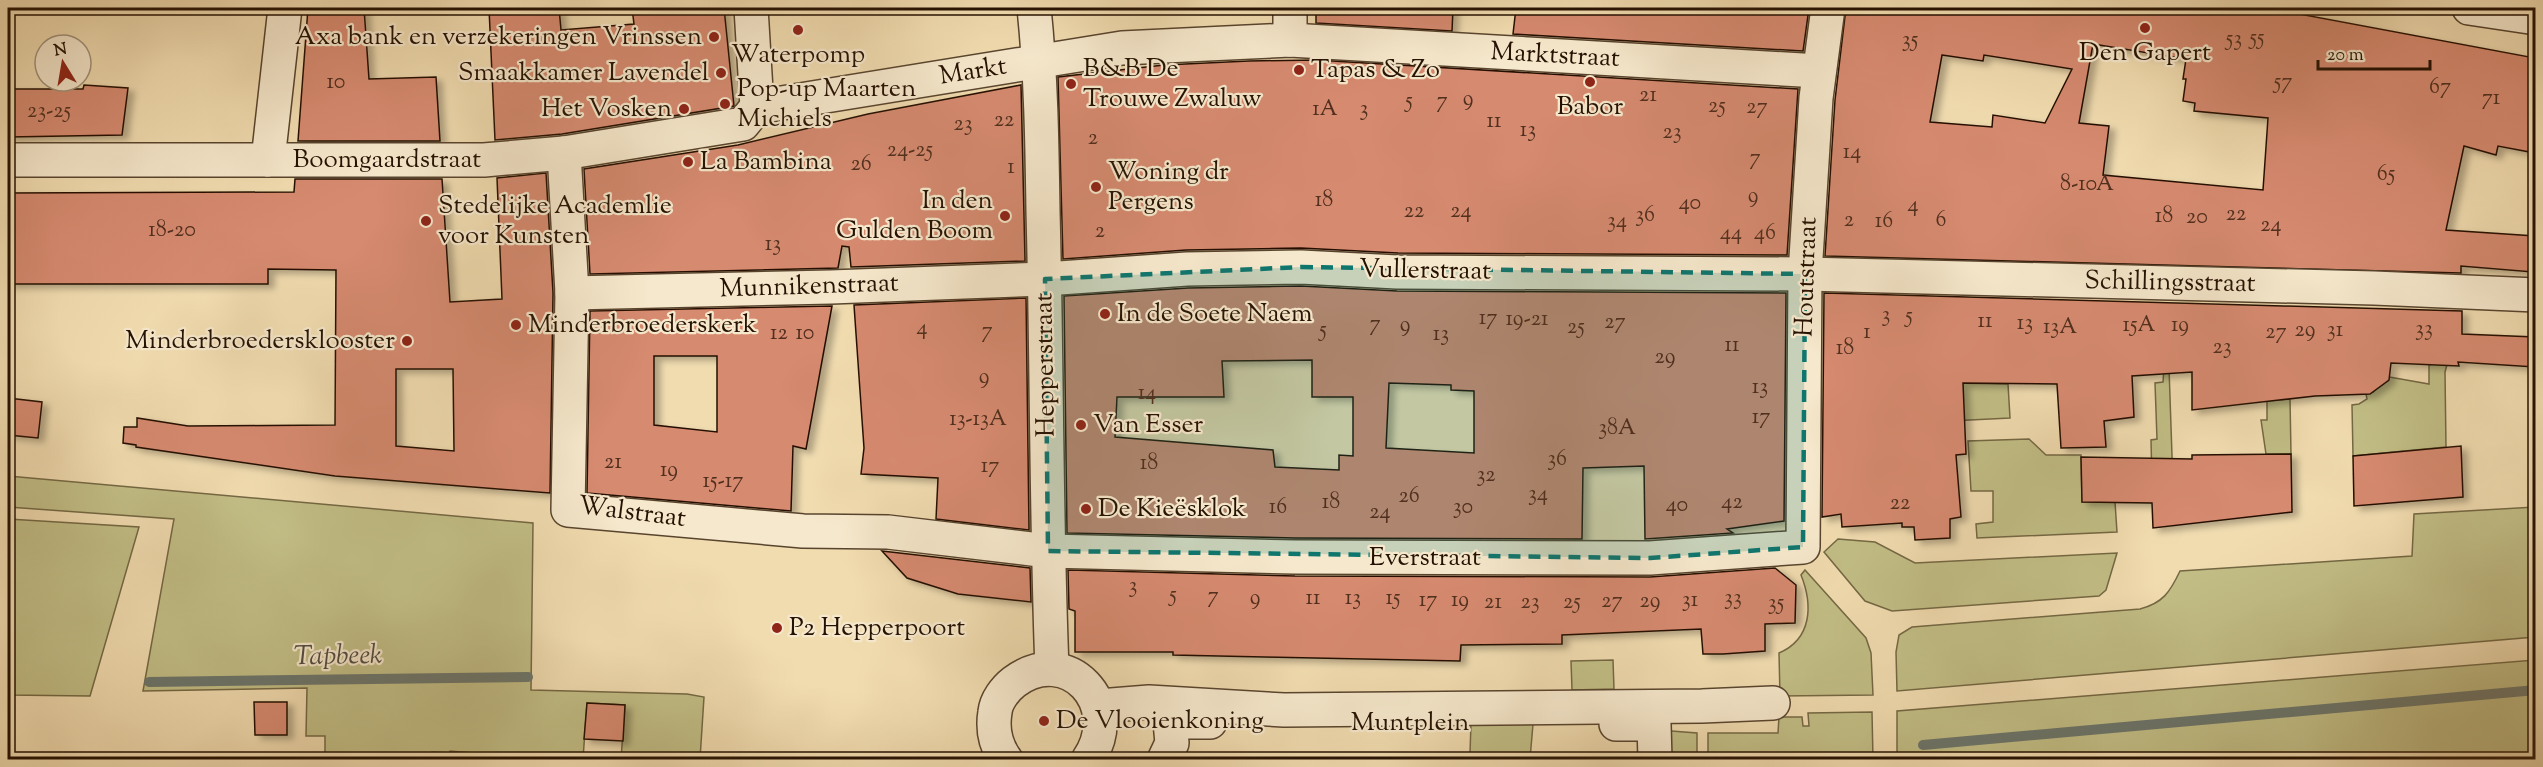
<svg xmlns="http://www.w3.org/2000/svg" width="2543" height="767" font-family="'Sorts Mill Goudy',serif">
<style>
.green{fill:#c2be86;stroke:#746844;stroke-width:1.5}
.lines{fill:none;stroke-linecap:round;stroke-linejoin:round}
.stream{stroke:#6c766c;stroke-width:10}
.building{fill:#d68a70;stroke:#251102;stroke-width:1.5;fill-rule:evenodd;filter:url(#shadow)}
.minor-casing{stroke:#58442e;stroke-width:36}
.minor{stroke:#f6e8cc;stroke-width:33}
.marked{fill:#0f766e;fill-opacity:0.2;stroke:#0f766e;stroke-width:4.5;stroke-dasharray:12 8;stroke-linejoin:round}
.poi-dot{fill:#8f2418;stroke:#f6e8cc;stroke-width:2}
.labels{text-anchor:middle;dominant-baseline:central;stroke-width:4.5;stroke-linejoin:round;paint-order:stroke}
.number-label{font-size:22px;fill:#512f1e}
.poi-label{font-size:26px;fill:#251102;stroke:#f6e8cc;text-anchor:start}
.street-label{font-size:26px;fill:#251102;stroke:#f6e8cc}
.water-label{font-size:27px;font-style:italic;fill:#4f4c40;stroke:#f6e8cc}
</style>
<defs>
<filter id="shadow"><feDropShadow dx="6" dy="4" stdDeviation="3" flood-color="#0004"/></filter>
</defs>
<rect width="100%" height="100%" fill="#f1dcb0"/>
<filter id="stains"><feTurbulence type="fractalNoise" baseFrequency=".00333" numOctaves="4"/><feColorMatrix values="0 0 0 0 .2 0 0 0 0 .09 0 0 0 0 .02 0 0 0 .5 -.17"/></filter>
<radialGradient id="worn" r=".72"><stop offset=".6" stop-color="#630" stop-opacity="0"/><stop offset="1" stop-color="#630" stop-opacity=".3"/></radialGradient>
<g class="green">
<path d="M2448,361L2445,372L2446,447L2353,456L2352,405L2359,404L2367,399L2366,394L2373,392L2384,376L2429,384V365Z"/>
<path d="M2164,368H2169L2173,485H2152L2151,440L2157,439L2155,383L2163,382Z"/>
<path d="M1953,383L2008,384L2010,418L1930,422Z"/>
<path d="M2290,399L2291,454H2266L2261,420H2267V401Z"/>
<path d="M2029,439L2046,455H2081L2082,502H2115L2117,532L1977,538L1976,524L1993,522V491H1971L1968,441Z"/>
<path d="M8,476L533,523L531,690L687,694L704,697L700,759H621L625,705L587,703L583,759H472L473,753L450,751L449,753L432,752L431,759H328V753H325V736H306L307,688L143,691L174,519L8,507Z"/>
<path d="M2535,507V637L1897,691L1896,652L1899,635L1912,627L2140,609C2163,603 2170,592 2180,571L2412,556L2414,514Z"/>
<path d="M8,519L139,527L90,696L8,695Z"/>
<path d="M1838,539L1875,542L1915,563L2117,553L2106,590L2099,596L1892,611L1865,601L1824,552Z"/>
<path d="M1805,570L1866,638L1871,653L1873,695L1780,696L1779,653C1812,639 1813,605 1801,575Z"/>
<path d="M1613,660L1614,689L1572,690L1571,661Z"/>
<path d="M2535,660V759H1897V711Z"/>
<path d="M1872,712L1873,759L1708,760V733H1778L1779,717H1802L1803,726H1809L1808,713Z"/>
<path d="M1471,723L1533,724L1530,759L1470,753Z"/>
<path d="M1658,730L1697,733V759L1657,760Z"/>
</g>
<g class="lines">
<g class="stream">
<path d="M149,682L528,677"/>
<path d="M1923,745L2536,690"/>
</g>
</g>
<g class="building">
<path d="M308,8H364L369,79L436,77L440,141H298Z"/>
<path d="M489,8H559L561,30L634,24L632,8H724L734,106L562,134L495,140Z"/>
<path d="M1316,8H1453L1452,31L1316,23Z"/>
<path d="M1516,8H1809L1803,51L1513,34Z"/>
<path d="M1846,8H2267L2535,58V153L2498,146L2496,155L2464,146L2446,230L2535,236L2533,272L2461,266V273L1825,256L1835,100ZM2093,44L2186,59L2183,79H2186L2183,101L2195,103L2194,111L2268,118L2263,190L2103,175L2109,126L2079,123ZM1942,55L1983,61L1984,55L2072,69L2045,123L1993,115L1992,127L1930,122Z"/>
<path d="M1249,61L1316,60L1798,89L1787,255L1398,253L1301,248L1186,250L1063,259L1058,77L1164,65Z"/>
<path d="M84,85L128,88L122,135L8,137V89H83Z"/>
<path d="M1021,85L1025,261L851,267L849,247L842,246L838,268L590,274L584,169L738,145L868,114Z"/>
<path d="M546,173L553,293L550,493L335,476L136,447V445L123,443L124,427H137V418L188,426L335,425L336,270L268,269V284H8V193L294,192L295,179H442L450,302L502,299L497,178ZM396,369H453L454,451L396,446Z"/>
<path d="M1301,286L1397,291L1786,293L1784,521L1727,529L1733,533L1645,539L1644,466L1583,468L1582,539L1295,538L1067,533L1064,296L1188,288ZM1312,360V397H1353V456L1339,455V470L1275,467L1273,450L1115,437L1117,397H1224L1222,361ZM1389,383L1451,385V390L1474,391V453L1386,448Z"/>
<path d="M1824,293L2462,311V334L2535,337V367L2458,362L2459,366L2391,363L2389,380L2370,394L2315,396L2192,410V372L2132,376L2134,417L2104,421L2106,447L2061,448L2057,384L1963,383L1966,454L1956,455L1961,517L1950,519V538L1915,540L1914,527H1902V523L1842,527L1841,514L1822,517Z"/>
<path d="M1026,298L1029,530L936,519L938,478L861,474L864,448L854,305Z"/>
<path d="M832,306L806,449L793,446L791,511L587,493L590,311ZM654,356H717V432L654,425Z"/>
<path d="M8,398L42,402L38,438L8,435Z"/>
<path d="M2461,446L2463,497L2354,506L2353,456Z"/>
<path d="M2291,454L2292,512L2153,528L2152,503L2082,502L2081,457L2192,459V455Z"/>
<path d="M882,551L1030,568L1031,602L958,594L907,578Z"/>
<path d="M1775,568L1796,585L1795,623L1765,624V651L1723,654H1703L1701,629L1562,635V644L1461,645L1460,661L1173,655V652H1075V611L1069,609L1068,570L1295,576L1650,577Z"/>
<path d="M254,702H287V735H255Z"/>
<path d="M587,703L625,705L623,741L584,739Z"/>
</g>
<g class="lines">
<g class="minor-casing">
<g id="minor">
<path d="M751,8L757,107"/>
<path d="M1034,8C1041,75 1042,143 1043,211C1047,364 1046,517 1052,669"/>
<path d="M2469,8L2536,18"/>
<path d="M1290,40V8"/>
<path d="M757,107L1122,48L1290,40L1819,71"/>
<path d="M564,153L572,293L568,510L803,531L888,532L1048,551L1295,557L1650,558L1803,547L1805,274L1816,98L1828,8"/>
<path d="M8,160H484L564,153L743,124L757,107"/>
<path d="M268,160L285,8"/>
<path d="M572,293L831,287L1045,279L1187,269L1301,267L1397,272L1805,274L2374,288L2536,295"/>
<path d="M1099,706L1149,702L1284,710L1702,706L1773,703"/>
<path d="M1616,724H1654L1655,760"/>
<path d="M1006,760C995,745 992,730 995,712C996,701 1005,689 1014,682C1067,642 1126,704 1088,760"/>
<path d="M1164,760L1172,743L1170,722H1210"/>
</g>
</g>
<use href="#minor" class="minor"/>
</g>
<path class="marked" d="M1301,267L1805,274L1803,547L1650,558L1048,551L1045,279Z"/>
<g class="poi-dot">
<circle cx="2145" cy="28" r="6"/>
<circle cx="798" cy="30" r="6"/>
<circle cx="714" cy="37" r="6"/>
<circle cx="1299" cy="70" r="6"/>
<circle cx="721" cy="73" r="6"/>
<circle cx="1590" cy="82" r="6"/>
<circle cx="1071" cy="84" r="6"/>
<circle cx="725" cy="104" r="6"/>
<circle cx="684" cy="109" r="6"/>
<circle cx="688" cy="162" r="6"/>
<circle cx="1096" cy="187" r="6"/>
<circle cx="1005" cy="216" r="6"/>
<circle cx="426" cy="221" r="6"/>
<circle cx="1105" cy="314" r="6"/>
<circle cx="516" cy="325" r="6"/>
<circle cx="407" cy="341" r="6"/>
<circle cx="1081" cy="425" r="6"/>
<circle cx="1086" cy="509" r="6"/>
<circle cx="777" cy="628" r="6"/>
<circle cx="1044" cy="721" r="6"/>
</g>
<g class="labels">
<g class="number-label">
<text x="2257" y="39">55</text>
<text x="2234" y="40">53</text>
<text x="1910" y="41">35</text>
<text x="336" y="83">10</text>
<text x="2283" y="83">57</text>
<text x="2440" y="88">67</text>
<text x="1648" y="96">21</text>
<text x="2491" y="99">71</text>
<text x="1468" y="100">9</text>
<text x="1409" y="102">5</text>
<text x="1442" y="102">7</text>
<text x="1717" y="107">25</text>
<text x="1757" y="108">27</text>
<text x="1325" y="110">1A</text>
<text x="1364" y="110">3</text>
<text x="49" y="112">23-25</text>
<text x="1004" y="121">22</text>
<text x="1494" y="122">11</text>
<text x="963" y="125">23</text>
<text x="1528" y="131">13</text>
<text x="1672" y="133">23</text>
<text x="1093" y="139">2</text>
<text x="910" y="151">24-25</text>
<text x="1852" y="153">14</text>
<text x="1755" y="159">7</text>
<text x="861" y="165">26</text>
<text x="1011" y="168">1</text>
<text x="2386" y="175">65</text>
<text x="2087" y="185">8-10A</text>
<text x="1753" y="197">9</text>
<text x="1324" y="201">18</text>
<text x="1690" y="204">40</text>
<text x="1913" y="206">4</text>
<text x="1414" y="212">22</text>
<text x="1461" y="212">24</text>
<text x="2236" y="215">22</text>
<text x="1645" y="216">36</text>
<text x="2164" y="217">18</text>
<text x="2197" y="218">20</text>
<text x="1849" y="221">2</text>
<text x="1941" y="221">6</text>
<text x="1617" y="222">34</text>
<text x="1884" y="222">16</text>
<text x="2271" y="226">24</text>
<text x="172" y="231">18-20</text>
<text x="1100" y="232">2</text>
<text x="1731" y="234">44</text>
<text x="1765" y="234">46</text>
<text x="773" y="245">13</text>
<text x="1886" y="316">3</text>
<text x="1909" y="317">5</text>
<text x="1488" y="319">17</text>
<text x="1527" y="320">19-21</text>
<text x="1985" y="322">11</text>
<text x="1615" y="323">27</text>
<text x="2025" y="324">13</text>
<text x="1375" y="325">7</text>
<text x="1405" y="326">9</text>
<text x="2139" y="326">15A</text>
<text x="2180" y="326">19</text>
<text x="1576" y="328">25</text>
<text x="2060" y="328">13A</text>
<text x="922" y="329">4</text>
<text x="2424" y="330">33</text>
<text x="1323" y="331">5</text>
<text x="2305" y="331">29</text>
<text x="2335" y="331">31</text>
<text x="987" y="332">7</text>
<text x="1867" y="333">1</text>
<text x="2276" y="333">27</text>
<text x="779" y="334">12</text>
<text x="805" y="334">10</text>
<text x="1441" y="335">13</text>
<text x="1732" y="346">11</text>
<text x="2222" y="348">23</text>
<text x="1845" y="349">18</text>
<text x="1665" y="358">29</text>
<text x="984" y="378">9</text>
<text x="1760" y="388">13</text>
<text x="1147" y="394">14</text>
<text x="1761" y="418">17</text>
<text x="978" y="420">13-13A</text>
<text x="1617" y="429">38A</text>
<text x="1557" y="460">36</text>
<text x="613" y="463">21</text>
<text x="1149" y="464">18</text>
<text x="990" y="467">17</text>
<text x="669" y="471">19</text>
<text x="1486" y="476">32</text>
<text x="723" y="482">15-17</text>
<text x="1538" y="495">34</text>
<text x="1409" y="497">26</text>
<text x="1331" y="503">18</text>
<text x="1732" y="503">42</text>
<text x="1900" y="504">22</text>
<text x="1677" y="506">40</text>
<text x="1278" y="508">16</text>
<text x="1463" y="508">30</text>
<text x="1380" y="513">24</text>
<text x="1133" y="587">3</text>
<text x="1173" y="596">5</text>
<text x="1213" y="597">7</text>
<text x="1255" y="599">9</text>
<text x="1313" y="599">11</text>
<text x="1353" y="599">13</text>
<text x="1393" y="599">15</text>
<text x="1733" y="599">33</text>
<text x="1428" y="601">17</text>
<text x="1460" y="601">19</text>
<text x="1690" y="601">31</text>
<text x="1612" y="602">27</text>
<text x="1650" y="602">29</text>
<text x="1493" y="603">21</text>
<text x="1530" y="603">23</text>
<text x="1572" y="603">25</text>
<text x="1776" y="604">35</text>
</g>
<g class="poi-label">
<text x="702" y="37" text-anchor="end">Axa bank en verzekeringen Vrinssen</text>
<text x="2145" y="53" text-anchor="middle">Den Gapert</text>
<text x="798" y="55" text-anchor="middle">Waterpomp</text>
<text x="1083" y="69">B&amp;B De<tspan x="1083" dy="30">Trouwe Zwaluw</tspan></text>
<text x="1311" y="70">Tapas &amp; Zo</text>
<text x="709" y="73" text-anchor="end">Smaakkamer Lavendel</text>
<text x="737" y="89">Pop-up Maarten<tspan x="737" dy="30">Michiels</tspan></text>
<text x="1590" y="107" text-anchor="middle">Babor</text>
<text x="672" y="109" text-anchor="end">Het Vosken</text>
<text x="700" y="162">La Bambina</text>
<text x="1108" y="172">Woning dr<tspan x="1108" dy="30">Pergens</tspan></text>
<text x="993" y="201" text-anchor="end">In den<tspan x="993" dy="30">Gulden Boom</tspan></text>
<text x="438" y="206">Stedelijke Academlie<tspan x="438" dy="30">voor Kunsten</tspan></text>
<text x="1117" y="314">In de Soete Naem</text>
<text x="528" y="325">Minderbroederskerk</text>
<text x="395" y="341" text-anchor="end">Minderbroedersklooster</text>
<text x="1093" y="425">Van Esser</text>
<text x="1098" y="509">De Kieësklok</text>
<text x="789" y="628">P2 Hepperpoort</text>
<text x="1056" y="721">De Vlooienkoning</text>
</g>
<g class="street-label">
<text transform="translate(1555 56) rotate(3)">Marktstraat</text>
<text transform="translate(973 72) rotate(-9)">Markt</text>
<text x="387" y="160">Boomgaardstraat</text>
<text transform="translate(1425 271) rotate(1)">Vullerstraat</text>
<text transform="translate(1807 277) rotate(-88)">Houtstraat</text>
<text transform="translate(2170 283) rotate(1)">Schillingsstraat</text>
<text transform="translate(809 287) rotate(-2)">Munnikenstraat</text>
<text transform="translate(1046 365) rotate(-91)">Hepperstraat</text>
<text transform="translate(632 513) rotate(7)">Walstraat</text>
<text x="1425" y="558">Everstraat</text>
<text x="1410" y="723">Muntplein</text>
</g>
<g class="water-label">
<text transform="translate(338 657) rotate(-1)">Tapbeek</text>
</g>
</g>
<rect width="2543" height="767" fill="none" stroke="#f1dcb0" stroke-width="30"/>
<rect x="9" y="9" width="2525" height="749" fill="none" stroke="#251102" stroke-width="3"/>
<rect x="15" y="15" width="2513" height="737" fill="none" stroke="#251102" stroke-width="1.5"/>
<g transform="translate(63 63) rotate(349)"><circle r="28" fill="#f6e8cc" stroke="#a2927b" stroke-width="1.5"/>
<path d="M0-4.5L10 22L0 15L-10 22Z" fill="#8f2418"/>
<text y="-9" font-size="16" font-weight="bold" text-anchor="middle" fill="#251102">N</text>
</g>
<path d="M2318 60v9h112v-9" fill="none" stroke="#251102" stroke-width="3"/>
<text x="2327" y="60" font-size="18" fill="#251102" stroke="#f6e8cc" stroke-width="4.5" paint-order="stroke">20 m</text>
<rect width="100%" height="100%" filter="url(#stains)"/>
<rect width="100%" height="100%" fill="url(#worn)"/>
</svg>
